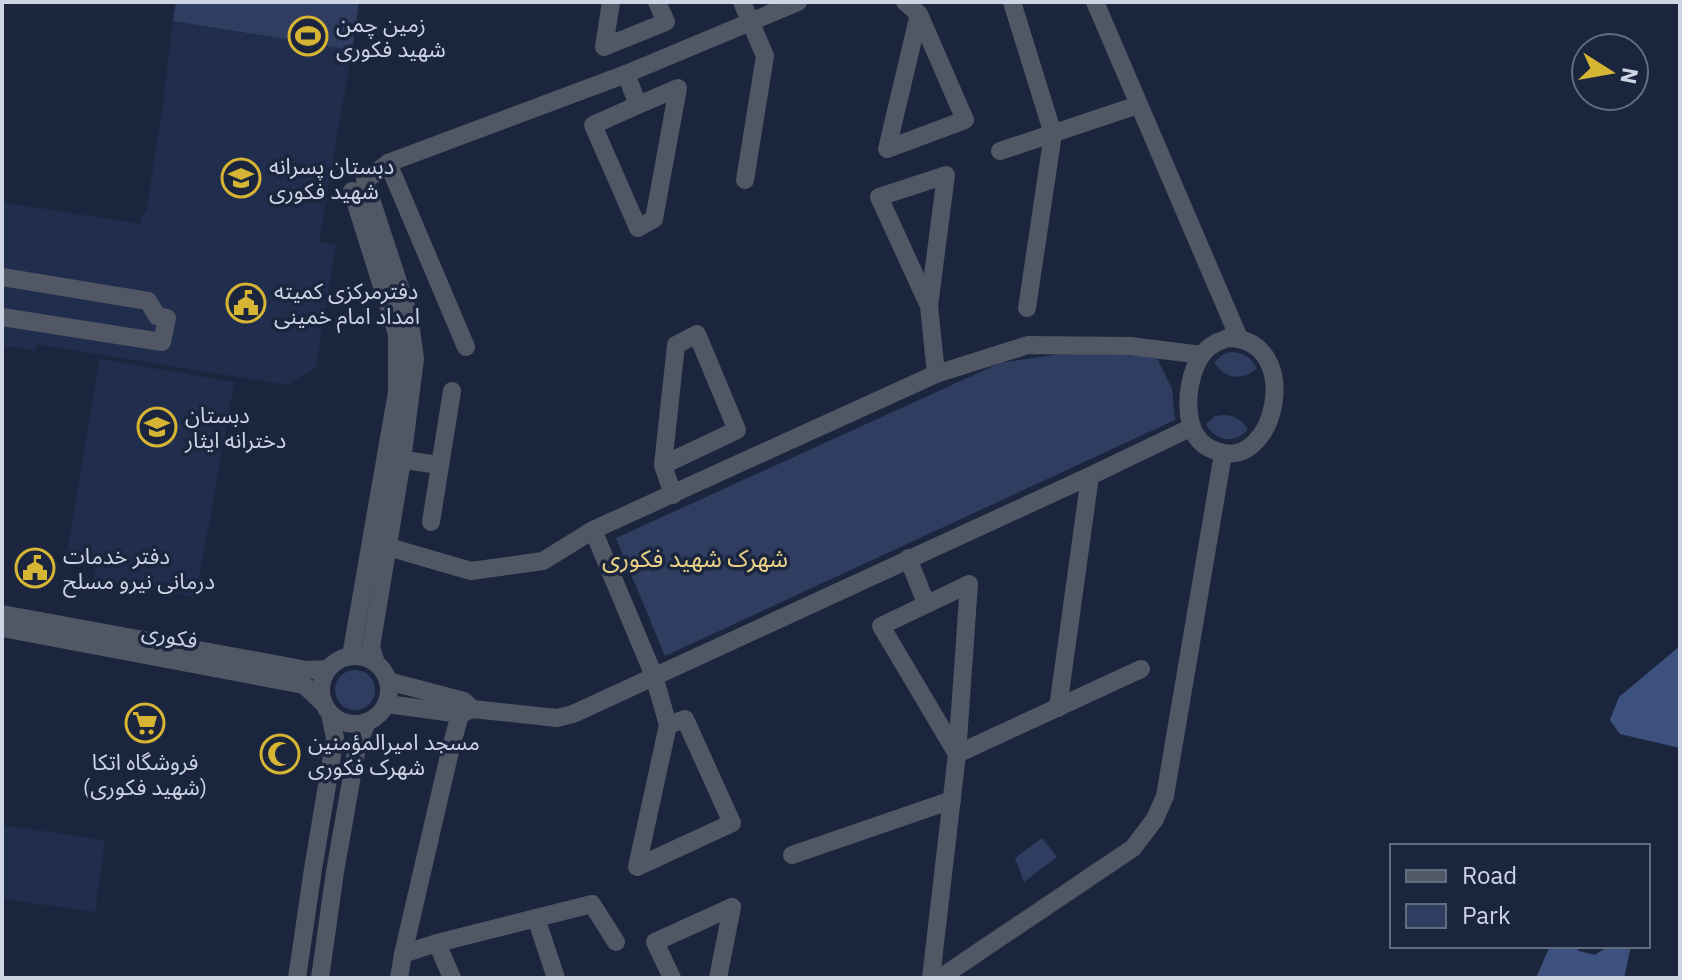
<svg xmlns="http://www.w3.org/2000/svg" width="1682" height="980" font-family="'IBM Plex Sans','Noto Sans Arabic',sans-serif">
<style>
.built{fill:#202d4c}
.green{fill:#2e3d60}
.forest{fill:#3d517f}
.lines{fill:none;stroke-linecap:round;stroke-linejoin:round}
.minor{stroke:#515764;stroke-width:18}
.labels{text-anchor:middle;dominant-baseline:central;stroke-width:7;stroke-linejoin:round;paint-order:stroke}
.poi-label{font-size:22px;fill:#cdd5e5;stroke:#1b263e;text-anchor:start}
.street-label{font-size:22px;fill:#cdd5e5;stroke:#1b263e}
.neighbourhood-label{font-size:24px;fill:#ead386;stroke:#1b263e}
</style>
<rect width="100%" height="100%" fill="#1b263e"/>
<g class="built">
<path d="M173,21L352,50L319,242L336,245L316,368L287,385L36,344L35,351L2,345V202L140,224L143,213H146L162,112Z"/>
<path d="M100,359L234,382L196,597L94,579L97,560L67,555Z"/>
<path d="M2,825L105,840L95,912L2,899Z"/>
</g>
<g class="green">
<path d="M176,2H359L352,50L173,21Z"/>
<path d="M1230,352C1242,352 1251,357 1257,368C1242,382 1225,379 1214,362L1224,354Z"/>
<path d="M1066,353L1156,356L1172,389L1175,420L665,656L616,538L1000,363Z"/>
<path d="M1222,415C1234,415 1242,419 1248,430C1233,444 1216,442 1206,424L1215,416Z"/>
<circle cx="355" cy="690" r="20"/>
<path d="M1042,838L1057,857L1024,882L1015,858Z"/>
</g>
<g class="forest">
<path d="M1680,646V748L1620,734L1610,720L1619,697Z"/>
<path d="M1553,946H1575L1579,951L1595,955L1604,949V946H1631L1624,978H1536L1549,948Z"/>
</g>
<g class="lines">
<g class="minor">
<path d="M611,2L604,47L666,22L657,2"/>
<path d="M742,2L765,56L745,180"/>
<path d="M905,2L919,14L965,120L887,149L919,14"/>
<path d="M1012,2L1053,134L1027,308"/>
<path d="M1095,2L1239,338"/>
<path d="M626,74L638,105L678,88L654,219L638,228L593,125L638,105"/>
<path d="M1000,151L1138,105"/>
<path d="M388,163L466,347"/>
<path d="M2,277L148,301L157,316L167,318L162,342L2,317"/>
<path d="M929,306L879,197L946,175L929,306L936,374"/>
<path d="M1228,338C1305,339 1276,474 1216,451C1204,447 1195,438 1191,425C1185,402 1189,367 1207,349C1213,343 1220,341 1228,338Z"/>
<path d="M391,458L439,465"/>
<path d="M663,465L737,430L697,334L676,345L663,465L673,495"/>
<path d="M431,522L452,391"/>
<path d="M593,530L654,676L668,725L637,867L732,823L685,719L668,725"/>
<path d="M371,542L471,571L543,561L593,530L936,374L1028,345L1130,346L1202,355"/>
<path d="M908,558L926,603"/>
<path d="M969,584L957,754L881,626Z"/>
<path d="M2,614L307,670L328,669"/>
<path d="M2,628L304,685L323,703"/>
<circle cx="355" cy="690" r="34"/>
<path d="M351,656L397,392V334L352,191"/>
<path d="M376,663L371,647L402,460L415,359L409,315L365,181L388,163L626,74L798,2"/>
<path d="M388,681L464,701L472,709"/>
<path d="M387,704L461,714L472,709L557,718L573,714L1090,476L1192,427"/>
<path d="M1058,708L1090,476"/>
<path d="M792,855L952,800"/>
<path d="M536,918L556,978"/>
<path d="M437,943L452,978"/>
<path d="M403,954L437,943L592,904L616,942"/>
<path d="M297,978L313,869L335,738L330,714"/>
<path d="M320,978L335,872L357,747L367,722"/>
<path d="M399,978L403,954L451,747L463,704"/>
<path d="M672,978L655,942L732,907"/>
<path d="M718,978L732,907"/>
<path d="M931,978L957,754L1141,669"/>
<path d="M940,978L1133,848L1155,819L1165,796L1223,454"/>
</g>
</g>
<defs>
<g id="stadium-ring" transform="scale(2)"><circle r="9.5" fill="#1b263e" stroke="#d7b534" stroke-width="1.5"/><path d="M0-5a6.5 5 0 1 0 0 10a6.5 5 0 1 0 0-10ZM-3.5-1.8h7v3.6h-7Z" fill="#d7b534"/></g>
<g id="school-ring" transform="scale(2)"><circle r="9.5" fill="#1b263e" stroke="#d7b534" stroke-width="1.5"/><path d="M0-5L7-2L0 1L-7-2ZM-4 1L0 2.5L4 1V4Q0 6-4 4Z" fill="#d7b534"/></g>
<g id="civic-ring" transform="scale(2)"><circle r="9.5" fill="#1b263e" stroke="#d7b534" stroke-width="1.5"/><path d="M-.6-6.5H3V-4.5H.6V-3L4-1V1h2V6H-6V1h2V-1L-.6-3ZM-1.2 2.5V6h2.4V2.5Z" fill="#d7b534"/></g>
<g id="supermarket-ring" transform="scale(2)"><circle r="9.5" fill="#1b263e" stroke="#d7b534" stroke-width="1.5"/><path d="M-6-5.5h2.5l.6 2H6L4.5 2H-2.5L-4.4-4H-6ZM-1.5 3.2a1.3 1.3 0 1 0 .1 0ZM3 3.2a1.3 1.3 0 1 0 .1 0Z" fill="#d7b534"/></g>
<g id="mosque-ring" transform="scale(2)"><circle r="9.5" fill="#1b263e" stroke="#d7b534" stroke-width="1.5"/><path d="M3.5-4.9A6 6 0 1 0 3.5 4.9A5 5 0 1 1 3.5-4.9Z" fill="#d7b534"/></g>
</defs>
<g fill-rule="evenodd">
<use href="#stadium-ring" x="308" y="36"/>
<use href="#school-ring" x="241" y="178"/>
<use href="#civic-ring" x="246" y="303"/>
<use href="#school-ring" x="157" y="427"/>
<use href="#civic-ring" x="35" y="568"/>
<use href="#supermarket-ring" x="145" y="723"/>
<use href="#mosque-ring" x="280" y="754"/>
</g>
<g class="labels">
<g class="poi-label">
<text x="336" y="23">زمین چمن<tspan x="336" dy="25">شهید فکوری</tspan></text>
<text x="269" y="165">دبستان پسرانه<tspan x="269" dy="25">شهید فکوری</tspan></text>
<text x="274" y="290">دفترمرکزی کمیته<tspan x="274" dy="25">امداد امام خمینی</tspan></text>
<text x="185" y="414">دبستان<tspan x="185" dy="25">دخترانه ایثار</tspan></text>
<text x="63" y="555">دفتر خدمات<tspan x="63" dy="25">درمانی نیرو مسلح</tspan></text>
<text x="308" y="741">مسجد امیرالمؤمنین<tspan x="308" dy="25">شهرک فکوری</tspan></text>
<text x="145" y="761" text-anchor="middle">فروشگاه اتکا<tspan x="145" dy="25">(شهید فکوری)</tspan></text>
</g>
<g class="street-label">
<text transform="translate(170 635) rotate(11)">فکوری</text>
</g>
<g class="neighbourhood-label">
<text x="695" y="558">شهرک شهید فکوری</text>
</g>
</g>
<rect width="1682" height="980" fill="none" stroke="#cdd5e5" stroke-width="8"/>
<rect x="1390" y="844" width="260" height="104" fill="#1b263e" stroke="#626c81" stroke-width="2"/>
<rect x="1406" y="870" width="40" height="12" fill="#515764" stroke="#626c81" stroke-width="2"/>
<text x="1462" y="884" font-size="24" fill="#cdd5e5">Road</text>
<rect x="1406" y="904" width="40" height="24" fill="#2e3d60" stroke="#626c81" stroke-width="2"/>
<text x="1462" y="924" font-size="24" fill="#cdd5e5">Park</text>
<g transform="translate(1610 72) rotate(101)"><circle r="38" fill="#1b263e" stroke="#626c81" stroke-width="2"/>
<path d="M0-6L14 30L0 20L-14 30Z" fill="#d7b534"/>
<text y="-12" font-size="22" font-weight="bold" text-anchor="middle" fill="#cdd5e5">N</text>
</g>
</svg>
